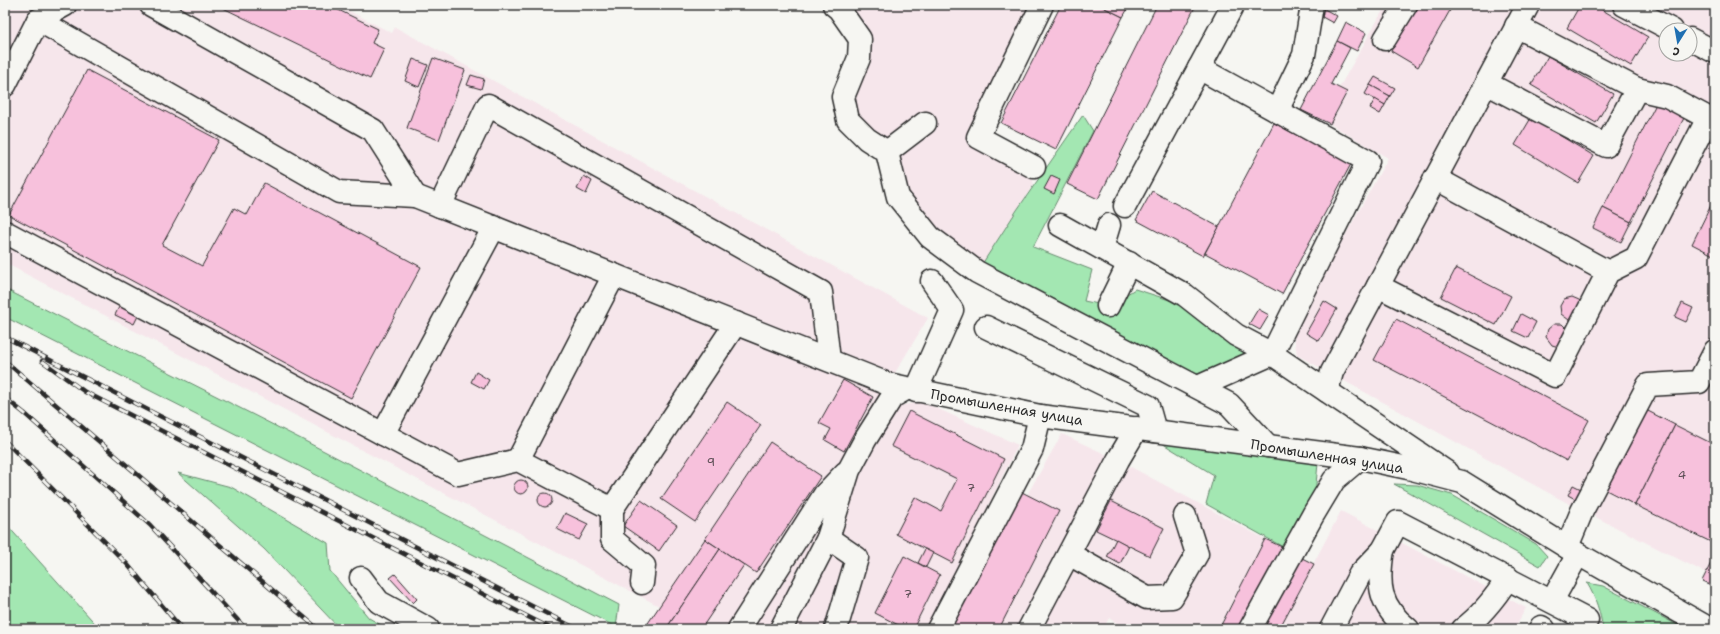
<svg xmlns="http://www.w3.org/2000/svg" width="1720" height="634" font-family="'Shantell Sans',sans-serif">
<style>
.built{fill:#f6e6eb;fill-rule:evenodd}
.green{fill:#a3e7b2;stroke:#67896e}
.building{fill:#f7c1dc;stroke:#2b2b2b}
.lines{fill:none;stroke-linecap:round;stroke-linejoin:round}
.minor-casing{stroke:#2b2b2b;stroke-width:25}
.minor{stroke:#f6f6f2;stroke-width:22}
.rail-casing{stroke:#2b2b2b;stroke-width:4.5}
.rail{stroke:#f6f6f2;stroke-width:3;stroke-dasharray:9;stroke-linecap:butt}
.labels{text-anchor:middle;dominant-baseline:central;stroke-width:3.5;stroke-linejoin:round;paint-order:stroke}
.number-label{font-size:12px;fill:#5e5057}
.street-label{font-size:14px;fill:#2b2b2b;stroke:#f6f6f2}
</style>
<rect width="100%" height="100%" fill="#f6f6f2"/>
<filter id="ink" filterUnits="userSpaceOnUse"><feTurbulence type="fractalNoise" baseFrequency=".025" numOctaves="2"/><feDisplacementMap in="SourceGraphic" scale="8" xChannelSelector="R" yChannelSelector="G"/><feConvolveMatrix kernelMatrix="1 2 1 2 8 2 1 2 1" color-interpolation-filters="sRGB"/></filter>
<g filter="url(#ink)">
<g class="built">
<path d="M5,5H338L392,33L395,27L928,318L857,436L896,406L923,402L1018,445L927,629H644L659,606L5,263Z"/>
<path d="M834,5H1042L978,137L1034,167L1033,185L977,272L930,237L887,152L848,120L859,58Z"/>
<path d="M1386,5H1715V587L1706,573L1558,498L1297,355L1293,330L1388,158L1330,124L1347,93L1339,88ZM1666,30H1690V54H1666Z"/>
<path d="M1062,434L1118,460L1265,539L1218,629H1126L1109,618L1103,629H950Z"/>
<path d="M1341,511L1526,608L1514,629H1279Z"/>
</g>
<g class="green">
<path d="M1083,115L1093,131L1033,247L1092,270L1084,301L1108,306L1135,289L1207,312L1272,354L1198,387L977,272L1017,210Z"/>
<path d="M5,289L303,440L619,605L616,627L5,317Z"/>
<path d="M1137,428L1319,453L1313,515L1292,552L1206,504L1214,475Z"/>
<path d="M178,473L231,487L328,543L330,571L369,618L388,629H340L264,549Z"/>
<path d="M1394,484L1417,485L1452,495L1536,544L1547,556L1540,566Z"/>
<path d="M5,523L100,629H5Z"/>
<path d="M1587,583L1603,586L1685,629H1643L1638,627L1636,629H1603C1600,612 1596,598 1587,583Z"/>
</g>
<g class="building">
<path d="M217,5H328L378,29L372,43L384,49L370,79Z"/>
<path d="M1061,5H1099L1123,17L1056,150L1001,123Z"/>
<path d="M1099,5H1130L1123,17Z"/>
<path d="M1157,5H1196L1098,199L1067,184Z"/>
<path d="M1417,5H1453L1418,67L1391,51Z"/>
<path d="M1580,5H1594L1648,37L1631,66L1567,28Z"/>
<path d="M1319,6L1337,16L1333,23L1315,13Z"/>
<path d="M1346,22L1366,33L1357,51L1337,41Z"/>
<path d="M1337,41L1350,48L1331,84L1347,92L1330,124L1301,110Z"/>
<path d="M1548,56L1613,94L1596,123L1531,85Z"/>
<path d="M433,58L465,70L439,140L407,128Z"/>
<path d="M413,59L428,65L419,87L405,81Z"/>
<path d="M87,70L219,140L162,245L202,266L234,208L247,215L264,183L421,267L351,398L9,215Z"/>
<path d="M471,75L484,79L481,89L467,85Z"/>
<path d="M1375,77L1395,88L1390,96L1370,85Z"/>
<path d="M1370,85L1390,96L1385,105L1365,94Z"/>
<path d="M1375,99L1385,105L1380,114L1370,108Z"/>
<path d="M1657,102L1685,116L1631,222L1603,208Z"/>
<path d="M1531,118L1594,156L1578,183L1515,145Z"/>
<path d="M1274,123L1351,164L1282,294L1205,253Z"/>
<path d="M584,176L592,181L586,194L577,189Z"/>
<path d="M1051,176L1060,180L1054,194L1044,189Z"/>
<path d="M1152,191L1219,227L1203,256L1136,220Z"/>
<path d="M1715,197V256L1692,244Z"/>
<path d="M1603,208L1631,222L1621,242L1593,228Z"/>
<path d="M1456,268L1511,296L1496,325L1441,297Z"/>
<path d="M1572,297L1579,300L1582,303L1573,320H1569L1561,314L1560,306L1564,299Z"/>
<path d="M1324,301L1337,309L1319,341L1306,333Z"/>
<path d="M121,303L140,312L134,324L115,315Z"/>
<path d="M1682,303L1693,308L1686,322L1675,317Z"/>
<path d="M1258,309L1269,315L1260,330L1249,324Z"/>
<path d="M1521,314L1536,322L1528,338L1513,331Z"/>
<path d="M1396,319L1589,420L1567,461L1374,360Z"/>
<path d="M1554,324H1562L1568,330L1559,347L1552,345L1546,337L1548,329Z"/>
<path d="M476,372L489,380L484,389L471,382Z"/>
<path d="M843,380L873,397L844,451L825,440L831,429L819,423Z"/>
<path d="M727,402L761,425L695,522L661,499Z"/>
<path d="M1646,410L1675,425L1635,505L1606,490Z"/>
<path d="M909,411L1004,459L952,563L896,534L915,497L941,511L957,479L891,446Z"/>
<path d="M1675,425L1715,445V544L1635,505Z"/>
<path d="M770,442L821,476L756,573L705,539Z"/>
<circle cx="521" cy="487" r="7"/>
<path d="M1573,485L1585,491L1579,501L1568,495Z"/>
<path d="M1018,490L1059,511L999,629H949Z"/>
<circle cx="545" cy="500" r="7"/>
<path d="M641,500L677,525L659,551L623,526Z"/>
<path d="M1111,501L1164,528L1150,556L1096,530Z"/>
<path d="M565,513L588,524L579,540L557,529Z"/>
<path d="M705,539L720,549L666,629H644Z"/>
<path d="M1116,539L1129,546L1120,564L1107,557Z"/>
<path d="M1265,539L1282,547L1240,629H1219Z"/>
<path d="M720,549L744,565L701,629H666Z"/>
<path d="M925,549L933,553L926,567L918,563Z"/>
<path d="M1715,555V587L1702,581Z"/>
<path d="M904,556L940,575L913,629H906L875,613Z"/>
<path d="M1300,557L1314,564L1279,629H1262Z"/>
<path d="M395,574L417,599L413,603L390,578Z"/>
</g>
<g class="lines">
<g class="minor-casing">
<g id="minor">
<path d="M151,5L373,130L415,196"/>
<path d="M834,5L839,9L860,39L859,58L843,97L848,120L867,139L887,152L898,197L930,237L977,272L1229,404L1268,446"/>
<path d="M1624,5L1672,30"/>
<path d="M38,20L339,192L415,196L888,384L1040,416L1360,458L1408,468L1462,482L1578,554L1710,629"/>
<path d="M1385,39L1406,5"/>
<path d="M1690,39L1715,52"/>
<path d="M1486,83L1606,146L1637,89"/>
<path d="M5,85L38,20L65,5"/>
<path d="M1277,111L1304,55L1312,5"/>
<path d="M887,152L925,123"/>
<path d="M1034,167L978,137L1042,5"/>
<path d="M1435,178L1608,272"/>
<path d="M440,206L488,105L821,292L829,360"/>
<path d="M1125,206L1233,5"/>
<path d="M1060,225L1185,295L1236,335L1272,354L1448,473"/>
<path d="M5,232L458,474L518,460L612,509L736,323"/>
<path d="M1102,248L1109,225"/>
<path d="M1378,286L1555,376L1608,272L1636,258L1708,118L1667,96L1637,89L1516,26"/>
<path d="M1108,306L1129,263"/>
<path d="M986,327L1148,406L1155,431"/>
<path d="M1198,387L1272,354L1368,161L1199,68"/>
<path d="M916,391L952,310L932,281"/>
<path d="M1327,391L1332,372L1528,5"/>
<path d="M383,434L494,227"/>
<path d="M518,460L614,275"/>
<path d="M612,509V539L644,566L642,583"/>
<path d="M828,538L857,558L836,629"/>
<path d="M1567,547L1582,511L1648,385L1699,382L1715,351"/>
<path d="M1383,550C1377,585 1379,606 1408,629"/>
<path d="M1069,554L1147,598L1172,597L1197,554L1185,516"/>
<path d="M361,578L379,602L428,629"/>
<path d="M1552,601L1578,554"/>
<path d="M739,629L825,494L845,473"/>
<path d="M781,629L828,538L849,470L865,440L892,397L906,389"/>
<path d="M938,629L1032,449L1040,416"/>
<path d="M1029,629L1118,460L1137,428"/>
<path d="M1250,629L1313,515L1334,480L1360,458"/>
<path d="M1331,629L1360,574L1383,550L1398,522L1587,620"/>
<path d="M1463,629C1482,615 1495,598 1508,578"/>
<path d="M1540,629L1541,627L1544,629"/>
</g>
</g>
<use href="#minor" class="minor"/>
<g class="rail-casing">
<g id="rail">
<path d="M5,337L573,627"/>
<path d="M5,361L318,629"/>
<path d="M42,361L85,392L552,629"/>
<path d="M5,398L24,413L150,525L246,629"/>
<path d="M5,441L127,564L182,629"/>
</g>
</g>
<use href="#rail" class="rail"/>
</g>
</g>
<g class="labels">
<g class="number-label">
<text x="711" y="462">9</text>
<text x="1682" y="475">4</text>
<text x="971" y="488">7</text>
<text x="908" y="594">7</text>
</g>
<g class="street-label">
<text transform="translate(1007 407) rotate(10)">Промышленная улица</text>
<text transform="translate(1327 456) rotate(9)">Промышленная улица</text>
</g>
</g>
<rect width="1720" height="634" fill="none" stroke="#f6f6f2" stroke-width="20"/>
<rect x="10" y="10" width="1700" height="614" fill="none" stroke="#2b2b2b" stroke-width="1.5" filter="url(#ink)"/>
<g transform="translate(1678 42) rotate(191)"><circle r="19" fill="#f6f6f2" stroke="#a5a5a2"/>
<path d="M0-3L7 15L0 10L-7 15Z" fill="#1f6fb2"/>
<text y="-6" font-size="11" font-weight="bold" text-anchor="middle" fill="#2b2b2b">С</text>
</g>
</svg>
